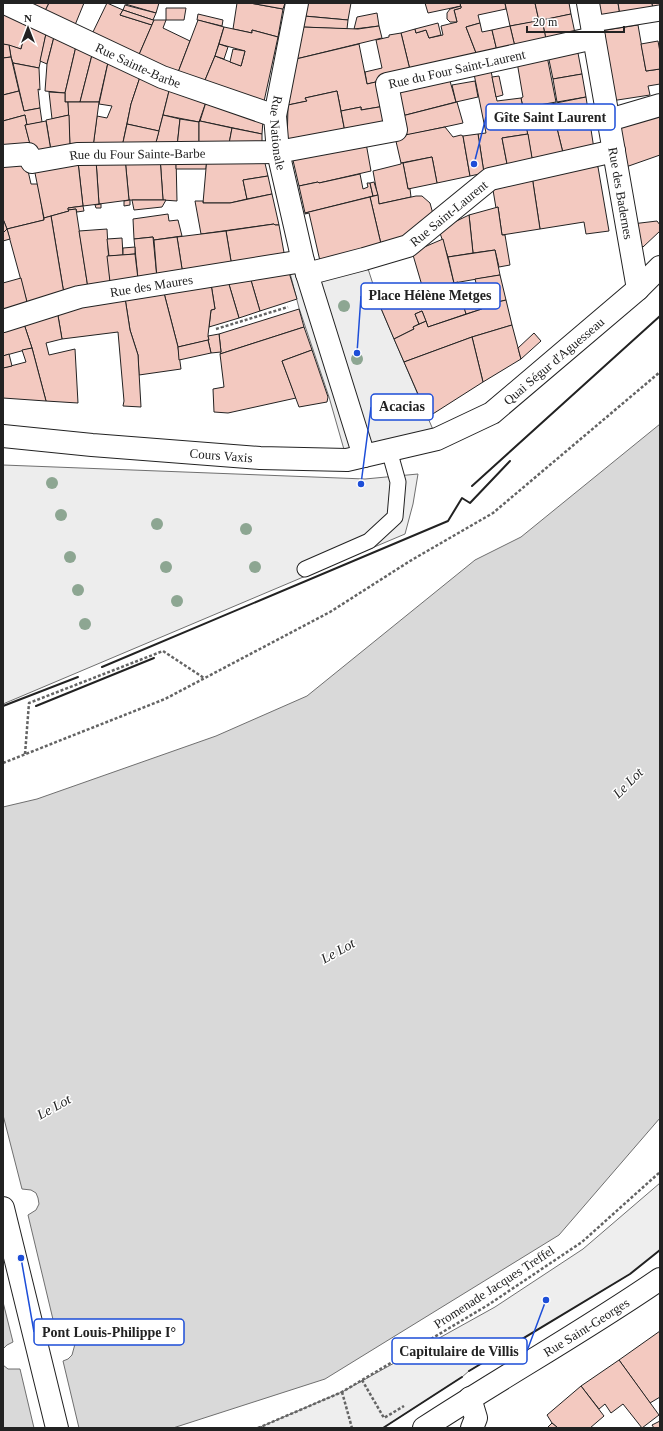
<svg xmlns="http://www.w3.org/2000/svg" width="663" height="1431" font-family="Georgia,serif">
<style>
.green{fill:#eee;stroke:#6f6f6f}
.parking{fill:#ededed;stroke:#6f6f6f}
.water{fill:#d9d9d9;stroke:#6f6f6f}
.pier{fill:#fff;stroke:#6f6f6f}
.building{fill:#f3c9c0;stroke:#222}
.lines{fill:none;stroke-linecap:round;stroke-linejoin:round}
.lane-casing{stroke:#222;stroke-width:17}
.street-casing{stroke:#222;stroke-width:24}
.primary-casing{stroke:#222;stroke-width:24}
.path{stroke:#646464;stroke-width:2.5;stroke-dasharray:3 2;stroke-linecap:butt}
.lane{stroke:#fff;stroke-width:15}
.street{stroke:#fff;stroke-width:22}
.primary{stroke:#fff;stroke-width:22}
.wall{stroke:#222;stroke-width:2}
.tree{fill:#8da692}
.labels{text-anchor:middle;dominant-baseline:central;stroke-width:3;stroke-linejoin:round;paint-order:stroke}
.street-label{font-size:13px;fill:#222;stroke:#fff}
.water-label{font-size:14px;font-style:italic;fill:#222;stroke:#fff}
.leader{fill:none;stroke:#1d4ed8;stroke-width:1.5}
.callout-dot{fill:#1d4ed8;stroke:#fff;stroke-width:1.5}
.callout{fill:#fff;stroke:#1d4ed8;stroke-width:1.5}
.callout-label{font-size:14px;text-anchor:middle;font-weight:bold;fill:#222}
</style>
<rect width="100%" height="100%" fill="#fff"/>
<path class="green" d="M660,1183V1250L630,1274L469,1371L462,1377L383,1428H258L342,1392L495,1307L583,1249Z"/>
<g class="parking">
<path d="M362,250L380,306L437,439L347,460L329,397L299,308L289,269Z"/>
<path d="M3,465L365,479L418,474L413,504L405,534L3,704Z"/>
</g>
<path class="water" d="M660,424V1118L559,1235L325,1379L173,1428H3V807L37,799L216,736L307,696L475,560L521,537Z"/>
<path class="pier" d="M3,1115L22,1189L31,1190L36,1193L38,1198L39,1204L36,1210L28,1215L56,1332H62L67,1334L72,1338L75,1344L72,1355L68,1359L63,1361L79,1428H34L20,1369H8L3,1365V1349L7,1345L13,1342L3,1302Z"/>
<g class="building">
<path d="M28,3H49L45,11Z"/>
<path d="M49,3H84L75,25L45,11Z"/>
<path d="M107,3L123,10L120,15L152,25L138,57L92,34Z"/>
<path d="M122,3H159L156,13Z"/>
<path d="M237,3H250L283,9L278,37L252,30V33L233,29Z"/>
<path d="M250,3H285L283,9Z"/>
<path d="M306,3H351L348,20L304,16Z"/>
<path d="M425,3H460L461,6L428,13Z"/>
<path d="M460,3H505L506,9L478,15L480,23L466,27L478,58L411,74L401,33L415,29L416,33L426,30L429,38L443,35L441,26L457,22L454,10L461,8Z"/>
<path d="M505,3H535L539,21L510,26Z"/>
<path d="M535,3H569L571,14L539,21Z"/>
<path d="M595,3H618L620,15L598,19Z"/>
<path d="M618,3H652L653,9L620,15Z"/>
<path d="M652,3H660V7L653,9Z"/>
<path d="M125,5L156,13L153,20L123,10Z"/>
<path d="M461,6V8L454,10L457,22H450L447,19V13L450,9Z"/>
<path d="M166,8H186L184,20H166Z"/>
<path d="M123,10L153,20H154L152,25L120,15Z"/>
<path d="M3,12L28,22L21,49L3,44Z"/>
<path d="M377,13L379,26L354,29L357,17Z"/>
<path d="M198,14L223,20L222,26L197,20Z"/>
<path d="M571,14L576,38L547,44L542,20Z"/>
<path d="M304,16L348,20L347,29L302,27Z"/>
<path d="M154,20H166L163,28L190,41L177,75L138,57Z"/>
<path d="M198,20L224,27L215,56L203,85L177,75Z"/>
<path d="M542,20L547,44L516,51L510,26Z"/>
<path d="M28,22L47,29L39,68L13,63L11,57L9,45L21,49Z"/>
<path d="M438,23L441,35L429,38L426,30L416,33L415,29Z"/>
<path d="M480,23L482,32L492,30L498,55L478,58L466,27Z"/>
<path d="M638,25L646,71L660,69V84L648,86L650,95L611,101L600,31Z"/>
<path d="M379,26L382,38L296,59L302,27L358,29Z"/>
<path d="M510,26L516,51L498,55L492,30Z"/>
<path d="M224,27L252,33V30L278,37L263,106L203,85L215,56L241,66L245,51L219,44Z"/>
<path d="M47,29L55,33L47,64L40,61Z"/>
<path d="M55,33L77,42L65,93L45,91L47,64Z"/>
<path d="M401,33L411,74L367,84L365,72L382,68L376,40L389,37V35Z"/>
<path d="M658,41L660,52V69L646,71L641,44Z"/>
<path d="M77,42L93,51L80,102H65V93Z"/>
<path d="M3,44L9,45L11,57L3,58Z"/>
<path d="M219,44L228,47L224,59L215,56Z"/>
<path d="M359,44L367,84L380,81L385,106L361,110V107L341,111L337,91L305,98L307,101L288,105L296,59Z"/>
<path d="M577,48L582,74L553,79L548,55Z"/>
<path d="M233,49L245,51L241,66L230,62Z"/>
<path d="M93,51L109,58L99,102H80Z"/>
<path d="M547,56L556,102L523,108L521,98L523,97L517,62Z"/>
<path d="M11,57L19,91L3,95V58Z"/>
<path d="M109,58L141,74L131,104L122,147H93L97,116L107,118L112,106L99,104Z"/>
<path d="M13,63L39,68L40,90L38,89L40,108L24,111Z"/>
<path d="M490,66L497,101L521,98L528,134L502,138L508,169L484,173L478,134L486,133L473,69Z"/>
<path d="M141,74L170,87L159,131L127,124L131,104Z"/>
<path d="M448,74L456,102L398,117L391,88Z"/>
<path d="M582,74L586,97L557,102L553,79Z"/>
<path d="M499,76L503,95L496,97L492,77Z"/>
<path d="M475,81L478,97L456,102L452,85Z"/>
<path d="M170,87L207,99L199,122L163,115Z"/>
<path d="M19,91L24,111L40,108L42,122L27,125L25,115L3,121V95Z"/>
<path d="M337,91L346,137L287,147L288,105L307,101L305,98Z"/>
<path d="M49,92L65,93V102H68L69,115L52,119Z"/>
<path d="M586,97L594,149L564,157L551,104Z"/>
<path d="M207,99L263,120L262,134L200,121Z"/>
<path d="M68,102H99L93,147H70Z"/>
<path d="M457,102L463,123L403,136L398,117Z"/>
<path d="M551,104L564,157L533,164L523,108Z"/>
<path d="M385,106L389,129L346,137L341,111L361,107V110Z"/>
<path d="M658,112L660,116V155L623,168L615,125Z"/>
<path d="M25,115L27,125H25L31,147L5,153L3,144V121Z"/>
<path d="M69,115L70,147L51,151L46,120Z"/>
<path d="M163,115L180,119L177,147L155,146Z"/>
<path d="M180,119L199,122V148L177,147Z"/>
<path d="M46,121L51,151L33,156L25,125Z"/>
<path d="M200,121L232,128L228,149L199,148V122Z"/>
<path d="M127,124L159,131L155,146L122,147Z"/>
<path d="M445,127L453,137L461,135L463,136L470,176L437,183L432,157L401,163L395,137Z"/>
<path d="M232,128L262,134V150L228,149Z"/>
<path d="M478,134L484,173L470,176L463,136Z"/>
<path d="M528,134L533,164L508,169L502,138Z"/>
<path d="M366,143L371,171L319,183L318,182L299,186L292,156Z"/>
<path d="M160,157H176L177,201L163,200Z"/>
<path d="M160,157L163,200H129L125,158Z"/>
<path d="M176,157H207L206,169H176Z"/>
<path d="M207,157L264,159L268,176L243,180L247,199L230,203H203Z"/>
<path d="M432,157L437,183L408,189L403,163Z"/>
<path d="M125,158L129,200L99,204L96,160Z"/>
<path d="M96,160L99,204L83,206L78,162Z"/>
<path d="M26,162L31,184H38L44,220L7,229L3,219V164Z"/>
<path d="M78,162L83,206L68,208L69,211L44,218L34,168Z"/>
<path d="M401,163H403L408,189H410L411,197L379,204L373,171L401,164Z"/>
<path d="M596,166L598,167L609,231L586,234L584,222L540,229L532,176Z"/>
<path d="M360,174L363,189L368,187L367,183H370L373,196L305,213L299,186L318,182L319,183Z"/>
<path d="M268,176L272,194L247,199L243,180Z"/>
<path d="M532,176L540,229L502,235L498,207L496,208L492,184Z"/>
<path d="M374,182L378,195L373,196L370,183Z"/>
<path d="M272,194L279,225H275L274,224L201,234L195,201H203V203H230Z"/>
<path d="M378,195L379,204L416,196H422L430,203L433,214L410,237L381,244L370,197Z"/>
<path d="M370,197L381,244L320,261L309,213L305,214V213Z"/>
<path d="M130,200V205L124,206V201Z"/>
<path d="M132,200H166L162,207L134,210Z"/>
<path d="M101,204V208H96L95,205Z"/>
<path d="M83,206L84,211L77,212L76,209L68,210V208Z"/>
<path d="M498,207L502,235H505L510,265L499,267L495,250L473,253L469,215Z"/>
<path d="M76,209L88,288L64,294L51,216L69,211L68,210Z"/>
<path d="M168,214L169,221L178,220L182,236L154,240L153,237L134,239L133,219Z"/>
<path d="M469,215L473,253L448,257L440,233L442,228Z"/>
<path d="M51,216L64,294L28,306L7,229L44,220V218Z"/>
<path d="M3,219L7,229L3,233Z"/>
<path d="M657,221L660,225V231L643,247L639,243L632,224Z"/>
<path d="M274,224L275,225H279L285,258L232,267L226,231Z"/>
<path d="M7,229L10,239L3,241V233Z"/>
<path d="M107,229L110,282L88,288L79,231Z"/>
<path d="M226,231L232,267L183,275L177,237Z"/>
<path d="M153,237L157,278L138,279L134,239Z"/>
<path d="M177,237L183,275L157,278L154,240Z"/>
<path d="M122,238L123,255L109,256L107,239Z"/>
<path d="M443,239L454,283L423,289L413,255L415,251Z"/>
<path d="M135,247V254L123,255V248Z"/>
<path d="M495,250L500,275L454,283L448,257Z"/>
<path d="M135,254L138,279L110,282L107,256Z"/>
<path d="M288,269L297,299L260,311L250,277Z"/>
<path d="M500,275L506,300L482,306L475,279Z"/>
<path d="M250,277L260,311L239,318L228,281Z"/>
<path d="M21,278L28,306L3,313V283Z"/>
<path d="M228,281L239,318L209,327L211,310L215,309L211,284Z"/>
<path d="M458,282L466,314L428,327L422,311L415,314L419,324L413,327L414,329L394,339L380,306L423,287V289Z"/>
<path d="M211,284L215,309L211,310L208,335L209,340L178,347L164,293Z"/>
<path d="M164,293L178,347L181,369L139,375L138,355L130,330L125,298Z"/>
<path d="M125,298L130,330L138,355L141,407L123,406L124,401L118,332L62,339L57,310Z"/>
<path d="M480,298L482,309L466,314L463,304Z"/>
<path d="M506,300L512,325L472,337L404,362L394,339L414,329L413,327L426,321L428,327L482,309V306Z"/>
<path d="M299,309L304,327L220,354L221,352L219,334Z"/>
<path d="M57,310L62,339L46,343L49,355L75,349L78,403L46,401L32,348L23,321Z"/>
<path d="M422,311L426,321L419,324L415,314Z"/>
<path d="M23,321L32,348L3,356V328Z"/>
<path d="M512,325L521,359L483,382L472,337Z"/>
<path d="M304,327L312,350L282,361L296,398L228,413L214,412L213,389L224,387L220,354Z"/>
<path d="M534,333L541,341L521,359L518,348Z"/>
<path d="M219,334L221,352L211,353L208,340H209L208,336Z"/>
<path d="M472,337L483,382L428,417L404,362Z"/>
<path d="M208,340L211,353L179,360L178,347Z"/>
<path d="M32,348L46,401L3,398V368L26,362L22,350Z"/>
<path d="M312,350L328,397L327,402L299,407L282,361Z"/>
<path d="M9,354L12,366L3,368V356Z"/>
<path d="M660,1331V1397L650,1403L619,1360Z"/>
<path d="M619,1360L659,1415L642,1428L623,1404L611,1413L605,1404L599,1409L581,1386Z"/>
<path d="M581,1386L604,1416L590,1428H558L552,1423L547,1415Z"/>
<path d="M660,1421V1428H654L652,1425Z"/>
<path d="M552,1423L558,1428H547Z"/>
</g>
<g class="lines">
<g class="lane-casing">
<g id="lane">
<path d="M592,24L660,13"/>
<path d="M305,569L369,541L395,517L398,482L389,450"/>
</g>
</g>
<g class="street-casing">
<g id="street">
<path id="s1" d="M5,3L162,77L275,116"/>
<path id="s2" d="M297,3L275,116L278,152L303,261L364,456"/>
<path id="s3" d="M588,3L638,289"/>
<path d="M609,120L660,105"/>
<path id="s4" d="M3,156L28,154L32,162L77,154L278,152L396,130L387,84L594,38"/>
<path id="s5" d="M307,274L364,259L408,246L490,179L614,151"/>
<path id="s6" d="M3,321L79,297L303,261"/>
<path d="M470,1398L476,1418L472,1428"/>
</g>
</g>
<g class="primary-casing">
<g id="primary">
<path id="s7" d="M3,436L92,445L260,458L347,460L364,456L437,439L492,413L638,289L660,267"/>
<path d="M3,1208L57,1428"/>
<path id="s8" d="M424,1428C502,1377 583,1332 660,1279"/>
</g>
</g>
<g class="path">
<path d="M216,329L288,307"/>
<path d="M25,754L29,703L163,651L204,678"/>
<path d="M3,763L165,699L330,612L410,561L493,513L660,372"/>
<path d="M362,1380L384,1418L404,1406"/>
<path d="M342,1392L352,1428"/>
<path d="M258,1428L342,1392L488,1305L582,1242L660,1172"/>
</g>
<use href="#lane" class="lane"/>
<use href="#street" class="street"/>
<use href="#primary" class="primary"/>
<g class="wall">
<path d="M472,486L660,316"/>
<path d="M102,667L448,521L462,498L470,503L510,461"/>
<path d="M3,706L78,677"/>
<path d="M36,706L154,658"/>
<path d="M469,1371L630,1274L660,1250"/>
<path d="M383,1428L462,1377"/>
</g>
</g>
<g class="tree">
<circle cx="344" cy="306" r="6"/>
<circle cx="357" cy="359" r="6"/>
<circle cx="376" cy="411" r="6"/>
<circle cx="52" cy="483" r="6"/>
<circle cx="61" cy="515" r="6"/>
<circle cx="157" cy="524" r="6"/>
<circle cx="246" cy="529" r="6"/>
<circle cx="70" cy="557" r="6"/>
<circle cx="166" cy="567" r="6"/>
<circle cx="255" cy="567" r="6"/>
<circle cx="78" cy="590" r="6"/>
<circle cx="177" cy="601" r="6"/>
<circle cx="85" cy="624" r="6"/>
</g>
<g class="labels">
<g class="street-label">
<text stroke="none"><textPath href="#s1" startOffset="147">Rue Sainte-Barbe</textPath></text>
<text stroke="none"><textPath href="#s4" startOffset="519">Rue du Four Saint-Laurent</textPath></text>
<text stroke="none"><textPath href="#s2" startOffset="132">Rue Nationale</textPath></text>
<text stroke="none"><textPath href="#s4" startOffset="140">Rue du Four Sainte-Barbe</textPath></text>
<text stroke="none"><textPath href="#s3" startOffset="193">Rue des Badernes</textPath></text>
<text stroke="none"><textPath href="#s5" startOffset="157">Rue Saint-Laurent</textPath></text>
<text stroke="none"><textPath href="#s6" startOffset="153">Rue des Maures</textPath></text>
<text stroke="none"><textPath href="#s7" startOffset="579">Quai Ségur d'Aguesseau</textPath></text>
<text stroke="none"><textPath href="#s7" startOffset="219">Cours Vaxis</textPath></text>
<text transform="translate(494 1287) rotate(-33)">Promenade Jacques Treffel</text>
<text stroke="none"><textPath href="#s8" startOffset="191">Rue Saint-Georges</textPath></text>
</g>
<g class="water-label">
<text transform="translate(628 783) rotate(-45)">Le Lot</text>
<text transform="translate(338 951) rotate(-29)">Le Lot</text>
<text transform="translate(54 1107) rotate(-29)">Le Lot</text>
</g>
</g>
<path class="leader" d="M474 164L486 117M357 353L361 296M361 484L371 407M21 1258L34 1332M546 1300L527 1351"/>
<g class="callout-dot">
<circle cx="474" cy="164" r="4"/>
<circle cx="357" cy="353" r="4"/>
<circle cx="361" cy="484" r="4"/>
<circle cx="21" cy="1258" r="4"/>
<circle cx="546" cy="1300" r="4"/>
</g>
<g class="callout">
<rect x="486" y="104" width="129" height="26" rx="4"/>
<rect x="361" y="283" width="139" height="26" rx="4"/>
<rect x="371" y="394" width="62" height="26" rx="4"/>
<rect x="34" y="1319" width="150" height="26" rx="4"/>
<rect x="392" y="1338" width="135" height="26" rx="4"/>
</g>
<g class="callout-label">
<text x="550" y="122">Gîte Saint Laurent</text>
<text x="430" y="300">Place Hélène Metges</text>
<text x="402" y="411">Acacias</text>
<text x="109" y="1337">Pont Louis-Philippe I°</text>
<text x="459" y="1356">Capitulaire de Villis</text>
</g>
<rect width="663" height="1431" fill="none" stroke="#222222" stroke-width="8"/>
<g transform="translate(28 28)" stroke="#ffffff" stroke-width="3" paint-order="stroke">
<path d="M0-3L7 15L0 10L-7 15Z" fill="#222222"/>
<text y="-6" font-size="11" font-weight="bold" text-anchor="middle" fill="#222222">N</text>
</g>
<path d="M527 26v6h97v-6" fill="none" stroke="#222222" stroke-width="2"/>
<text x="533" y="26" font-size="12" fill="#222222" stroke="#ffffff" stroke-width="3" paint-order="stroke">20 m</text>
</svg>
